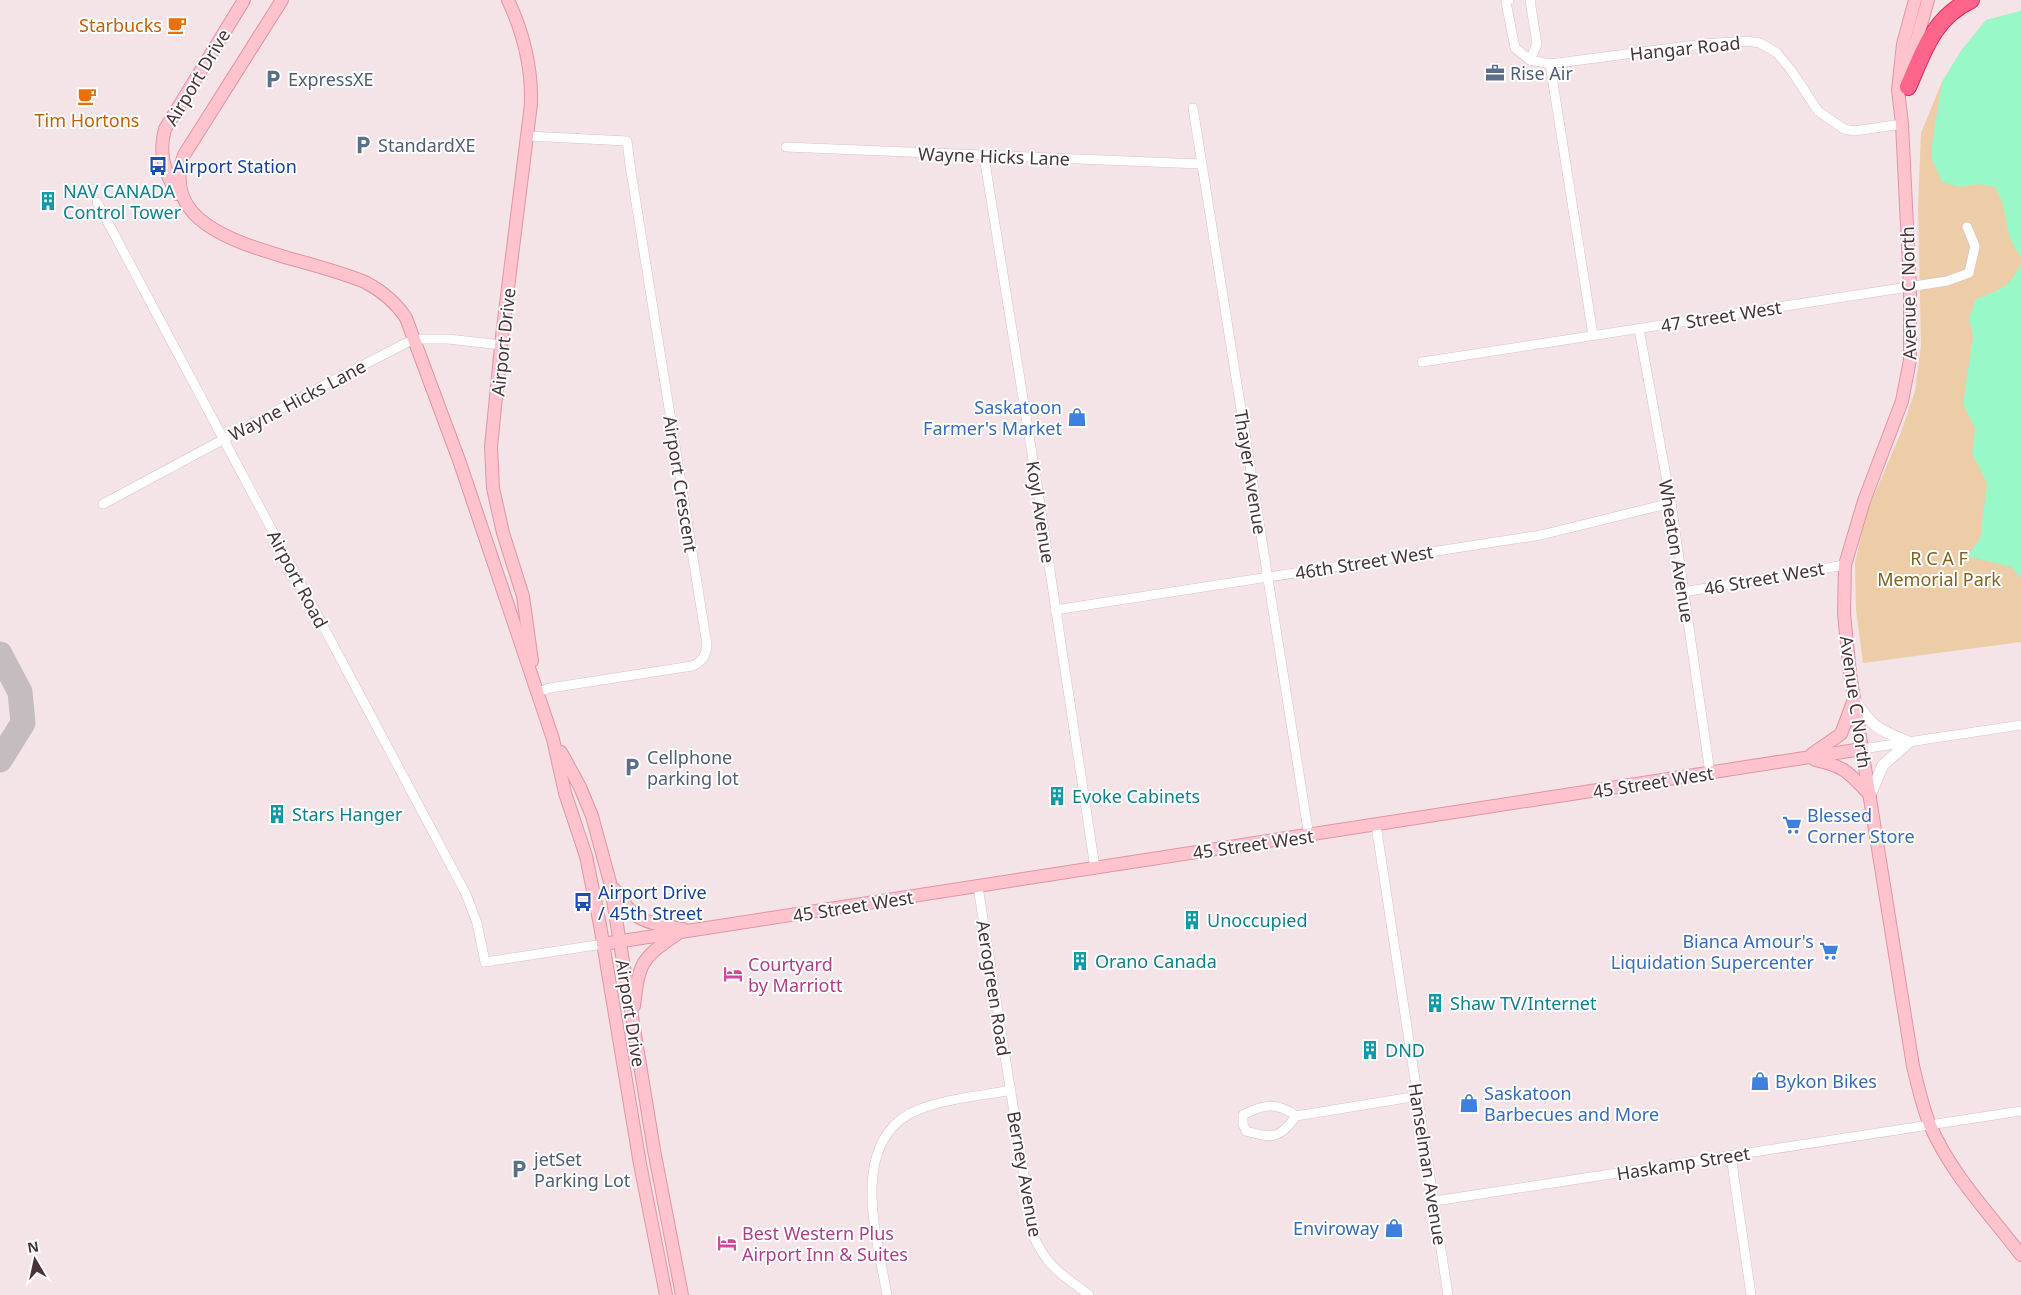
<svg xmlns="http://www.w3.org/2000/svg" width="2021" height="1295" font-family="'Noto Sans',sans-serif">
<style>
.green{fill:#edcda8}
.water{fill:#99f8c7}
.lines{fill:none;stroke-linecap:round;stroke-linejoin:round}
.taxiway{stroke:#c4bcbe;stroke-width:25}
.minor-casing{stroke:#dbc0c7;stroke-width:10}
.tertiary-casing{stroke:#dbc0c7;stroke-width:12}
.secondary-casing{stroke:#e394a3;stroke-width:14}
.motorway-casing{stroke:#ee245e;stroke-width:18}
.minor{stroke:#fff;stroke-width:9}
.tertiary{stroke:#fff;stroke-width:11}
.secondary{stroke:#ffc3cd;stroke-width:12}
.motorway{stroke:#ff648b;stroke-width:16}
.labels{text-anchor:middle;dominant-baseline:central;stroke-width:4;stroke-linejoin:round;paint-order:stroke}
.food-label{font-size:18px;fill:#c56008;stroke:#fff;text-anchor:end}
.street-label{font-size:18px;fill:#473339;stroke:#fff}
.service-label{font-size:18px;fill:#4e5e75;stroke:#fff;text-anchor:start}
.transit-label{font-size:18px;fill:#164399;stroke:#fff;text-anchor:start}
.culture-label{font-size:18px;fill:#0d838f;stroke:#fff;text-anchor:start}
.shop-label{font-size:18px;fill:#366cbe;stroke:#fff;text-anchor:end}
.park-label{font-size:18px;fill:#7f6320;stroke:#fff}
.hotel-label{font-size:18px;fill:#b23c85;stroke:#fff;text-anchor:start}
</style>
<rect width="100%" height="100%" fill="#f4e4e8"/>
<path class="green" d="M2021,11V642L1863,663L1856,610L1855,563L1866,514L1900,435L1915,391L1921,345L1918,206L1921,133L1942,82L1961,51L1986,20Z"/>
<g class="water">
<path d="M2021,11V258L2010,239L2002,201L1995,187L1978,184L1960,187L1942,182L1932,159V144L1942,82L1961,51L1986,20Z"/>
<path d="M2021,263V578L2012,567L1967,556L1980,539L1987,483L1972,453L1975,428L1963,404L1973,336L1969,318L1976,299C2001,289 2009,289 2021,263Z"/>
</g>
<g class="lines">
<path class="taxiway" d="M0,654L20,692L23,723L0,760"/>
<g class="minor-casing">
<g id="minor">
<path d="M1509,0L1506,2L1515,48L1530,60L1550,64L1593,335"/>
<path d="M1530,60L1537,44L1530,0"/>
<path d="M1550,64L1703,44L1747,41L1760,43L1777,53L1791,70L1818,111L1844,129L1854,131L1902,124"/>
<path d="M1193,108L1309,836"/>
<path d="M527,136L627,141L630,165L707,645C706,656 702,662 692,666L550,688L538,692"/>
<path d="M786,147L1201,164"/>
<path d="M984,156L1037,485L1095,868"/>
<path d="M97,202L466,894L477,923L485,962L603,944"/>
<path d="M1639,329L1671,503L1710,773"/>
<path d="M1422,362L1947,281L1969,273L1975,246L1967,227"/>
<path d="M103,504L330,382L414,339H448L502,345"/>
<path d="M1683,592L1845,565"/>
<path d="M1055,610L1541,535L1671,503"/>
<path d="M1862,749L2021,725"/>
<path d="M1376,825L1448,1295"/>
<path d="M978,887L1034,1237C1047,1267 1064,1276 1089,1295"/>
<path d="M1296,1116C1279,1140 1272,1138 1246,1131L1243,1124V1115C1263,1104 1277,1102 1296,1116L1418,1096"/>
<path d="M1731,1156L1751,1295"/>
<path d="M1435,1201L2021,1111"/>
<path d="M887,1295C877,1237 846,1137 920,1109C949,1098 981,1096 1011,1090"/>
</g>
</g>
<g class="tertiary-casing">
<path id="tertiary" d="M1855,700C1872,728 1880,730 1909,742L1883,765L1870,795"/>
</g>
<g class="secondary-casing">
<g id="secondary">
<path d="M282,0L184,155C160,222 239,243 288,258C314,265 340,272 365,282C382,291 395,301 406,318L460,463L553,739L565,793L586,856L600,925L640,1164L666,1295"/>
<path d="M508,0C524,34 532,67 531,104L502,336L491,447L493,488L503,533L523,596L532,661"/>
<path d="M1915,0L1903,44L1898,90L1902,124L1910,287V360L1902,401L1864,501L1845,565L1844,614L1850,673L1862,749L1913,1066C1918,1086 1922,1106 1930,1125C1951,1174 1989,1213 2021,1255"/>
<path d="M1911,70L1914,49L1928,0"/>
<path d="M177,194C165,173 158,153 165,129L244,0"/>
<path d="M561,752L580,787L592,816L610,882L654,1150L682,1295"/>
<path d="M1812,754L1841,734L1853,702"/>
<path d="M1815,760C1846,767 1848,772 1870,795"/>
<path d="M614,889C635,923 645,922 683,929"/>
<path d="M603,944L1862,749"/>
<path d="M634,1006C639,964 640,959 676,935"/>
</g>
</g>
<g class="motorway-casing">
<path id="motorway" d="M1908,87C1924,51 1933,18 1971,0"/>
</g>
<use href="#minor" class="minor"/>
<use href="#tertiary" class="tertiary"/>
<use href="#secondary" class="secondary"/>
<use href="#motorway" class="motorway"/>
</g>
<defs>
<g id="cafe-bare" transform="scale(1.5)"><path d="M-5.5-4.5H6V0H3Q3 3.5 0 3.5H-2.5Q-5.5 3.5-5.5 0ZM3-3.2v2h1.7v-2ZM-6 4.5H4V6H-6Z" fill="#e8710a" stroke="#fff" stroke-width="2.5" paint-order="stroke"/></g>
<g id="office-bare" transform="scale(1.5)"><path d="M-6-3h4V-5.5h4V-3h4V5H-6ZM-1-4.5V-3h2v-1.5ZM-6 0V1H6V0Z" fill="#5c6f8a" stroke="#fff" stroke-width="2.5" paint-order="stroke"/></g>
<g id="parking-bare" transform="scale(1.5)"><path d="M-3.5-5.5H1a3.5 3.5 0 0 1 0 7H-1V5.5H-3.5ZM-1-3.4V-.6H.8a1.4 1.4 0 0 0 0-2.8Z" fill="#5c6f8a" stroke="#fff" stroke-width="2.5" paint-order="stroke"/></g>
<g id="bus-bare" transform="scale(1.5)"><path d="M-5-6H5V4H4V6H2V4H-2V6H-4V4H-5ZM-3.5-4V0h7V-4ZM-3.5 1.2v1.5H-2V1.2ZM2 1.2v1.5H3.5V1.2Z" fill="#1a4fb4" stroke="#fff" stroke-width="2.5" paint-order="stroke"/></g>
<g id="building-bare" transform="scale(1.5)"><path d="M-4-6H4V6H1V3H-1V6H-4ZM-2.5-4.3h1.7v1.8h-1.7ZM.8-4.3h1.7v1.8H.8ZM-2.5-1h1.7V.8h-1.7ZM.8-1h1.7V.8H.8Z" fill="#0f9aa8" stroke="#fff" stroke-width="2.5" paint-order="stroke"/></g>
<g id="shop-bare" transform="scale(1.5)"><path d="M-5-2.5h2.3a2.7 3.5 0 0 1 5.4 0H5L5.5 6h-11ZM-1.5-2.5h3a1.5 2.3 0 0 0-3 0Z" fill="#3f7fe0" stroke="#fff" stroke-width="2.5" paint-order="stroke"/></g>
<g id="supermarket-bare" transform="scale(1.5)"><path d="M-6-5.5h2.5l.6 2H6L4.5 2H-2.5L-4.4-4H-6ZM-1.5 3.2a1.3 1.3 0 1 0 .1 0ZM3 3.2a1.3 1.3 0 1 0 .1 0Z" fill="#3f7fe0" stroke="#fff" stroke-width="2.5" paint-order="stroke"/></g>
<g id="hotel-bare" transform="scale(1.5)"><path d="M-6-4.5h1.5V1H6V5H4.5V3h-9V5H-6ZM-4 0a1.8 1.8 0 1 1 3.6 0ZM.5 0V-2.5h3Q6-2.5 6 0Z" fill="#d1479c" stroke="#fff" stroke-width="2.5" paint-order="stroke"/></g>
</defs>
<g fill-rule="evenodd">
<use href="#cafe-bare" x="177" y="25"/>
<use href="#office-bare" x="1495" y="73"/>
<use href="#parking-bare" x="273" y="79"/>
<use href="#cafe-bare" x="87" y="96"/>
<use href="#parking-bare" x="363" y="145"/>
<use href="#bus-bare" x="158" y="166"/>
<use href="#building-bare" x="48" y="201"/>
<use href="#shop-bare" x="1077" y="417"/>
<use href="#parking-bare" x="632" y="767"/>
<use href="#building-bare" x="1057" y="796"/>
<use href="#building-bare" x="277" y="814"/>
<use href="#supermarket-bare" x="1792" y="825"/>
<use href="#bus-bare" x="583" y="902"/>
<use href="#building-bare" x="1192" y="920"/>
<use href="#supermarket-bare" x="1829" y="951"/>
<use href="#building-bare" x="1080" y="961"/>
<use href="#hotel-bare" x="733" y="974"/>
<use href="#building-bare" x="1435" y="1003"/>
<use href="#building-bare" x="1370" y="1050"/>
<use href="#shop-bare" x="1760" y="1081"/>
<use href="#shop-bare" x="1469" y="1103"/>
<use href="#parking-bare" x="519" y="1169"/>
<use href="#shop-bare" x="1394" y="1228"/>
<use href="#hotel-bare" x="727" y="1243"/>
</g>
<g class="labels">
<g class="food-label">
<text x="162" y="25">Starbucks</text>
<text x="87" y="120" text-anchor="middle">Tim Hortons</text>
</g>
<g class="street-label">
<text transform="translate(1685 48) rotate(-6)">Hangar Road</text>
<text transform="translate(197 77) rotate(-59)">Airport Drive</text>
<text transform="translate(994 156) rotate(2)">Wayne Hicks Lane</text>
<text transform="translate(1908 293) rotate(-91)">Avenue C North</text>
<text transform="translate(1721 316) rotate(-9)">47 Street West</text>
<text transform="translate(503 342) rotate(-84)">Airport Drive</text>
<text transform="translate(297 400) rotate(-28)">Wayne Hicks Lane</text>
<text transform="translate(1251 472) rotate(81)">Thayer Avenue</text>
<text transform="translate(681 484) rotate(81)">Airport Crescent</text>
<text transform="translate(1041 512) rotate(81)">Koyl Avenue</text>
<text transform="translate(1677 551) rotate(81)">Wheaton Avenue</text>
<text transform="translate(1364 562) rotate(-9)">46th Street West</text>
<text transform="translate(1764 578) rotate(-10)">46 Street West</text>
<text transform="translate(298 579) rotate(62)">Airport Road</text>
<text transform="translate(1856 702) rotate(82)">Avenue C North</text>
<text transform="translate(1653 782) rotate(-9)">45 Street West</text>
<text transform="translate(1253 844) rotate(-8)">45 Street West</text>
<text transform="translate(853 906) rotate(-9)">45 Street West</text>
<text transform="translate(994 988) rotate(81)">Aerogreen Road</text>
<text transform="translate(631 1013) rotate(81)">Airport Drive</text>
<text transform="translate(1683 1163) rotate(-9)">Haskamp Street</text>
<text transform="translate(1428 1164) rotate(81)">Hanselman Avenue</text>
<text transform="translate(1025 1174) rotate(80)">Berney Avenue</text>
</g>
<g class="service-label">
<text x="1510" y="73">Rise Air</text>
<text x="288" y="79">ExpressXE</text>
<text x="378" y="145">StandardXE</text>
<text x="647" y="757">Cellphone<tspan x="647" dy="21">parking lot</tspan></text>
<text x="534" y="1159">jetSet<tspan x="534" dy="21">Parking Lot</tspan></text>
</g>
<g class="transit-label">
<text x="173" y="166">Airport Station</text>
<text x="598" y="892">Airport Drive<tspan x="598" dy="21">/ 45th Street</tspan></text>
</g>
<g class="culture-label">
<text x="63" y="191">NAV CANADA<tspan x="63" dy="21">Control Tower</tspan></text>
<text x="1072" y="796">Evoke Cabinets</text>
<text x="292" y="814">Stars Hanger</text>
<text x="1207" y="920">Unoccupied</text>
<text x="1095" y="961">Orano Canada</text>
<text x="1450" y="1003">Shaw TV/Internet</text>
<text x="1385" y="1050">DND</text>
</g>
<g class="shop-label">
<text x="1062" y="407">Saskatoon<tspan x="1062" dy="21">Farmer's Market</tspan></text>
<text x="1807" y="815" text-anchor="start">Blessed<tspan x="1807" dy="21">Corner Store</tspan></text>
<text x="1814" y="941">Bianca Amour's<tspan x="1814" dy="21">Liquidation Supercenter</tspan></text>
<text x="1775" y="1081" text-anchor="start">Bykon Bikes</text>
<text x="1484" y="1093" text-anchor="start">Saskatoon<tspan x="1484" dy="21">Barbecues and More</tspan></text>
<text x="1379" y="1228">Enviroway</text>
</g>
<g class="park-label">
<text x="1939" y="558">R C A F<tspan x="1939" dy="21">Memorial Park</tspan></text>
</g>
<g class="hotel-label">
<text x="748" y="964">Courtyard<tspan x="748" dy="21">by Marriott</tspan></text>
<text x="742" y="1233">Best Western Plus<tspan x="742" dy="21">Airport Inn &amp; Suites</tspan></text>
</g>
</g>
<g transform="translate(35 1260) rotate(351)" stroke="#ffffff" stroke-width="4" paint-order="stroke">
<path d="M0-4L9 19L0 12L-9 19Z" fill="#473339"/>
<text y="-8" font-size="14" font-weight="bold" text-anchor="middle" fill="#473339">N</text>
</g>
</svg>
